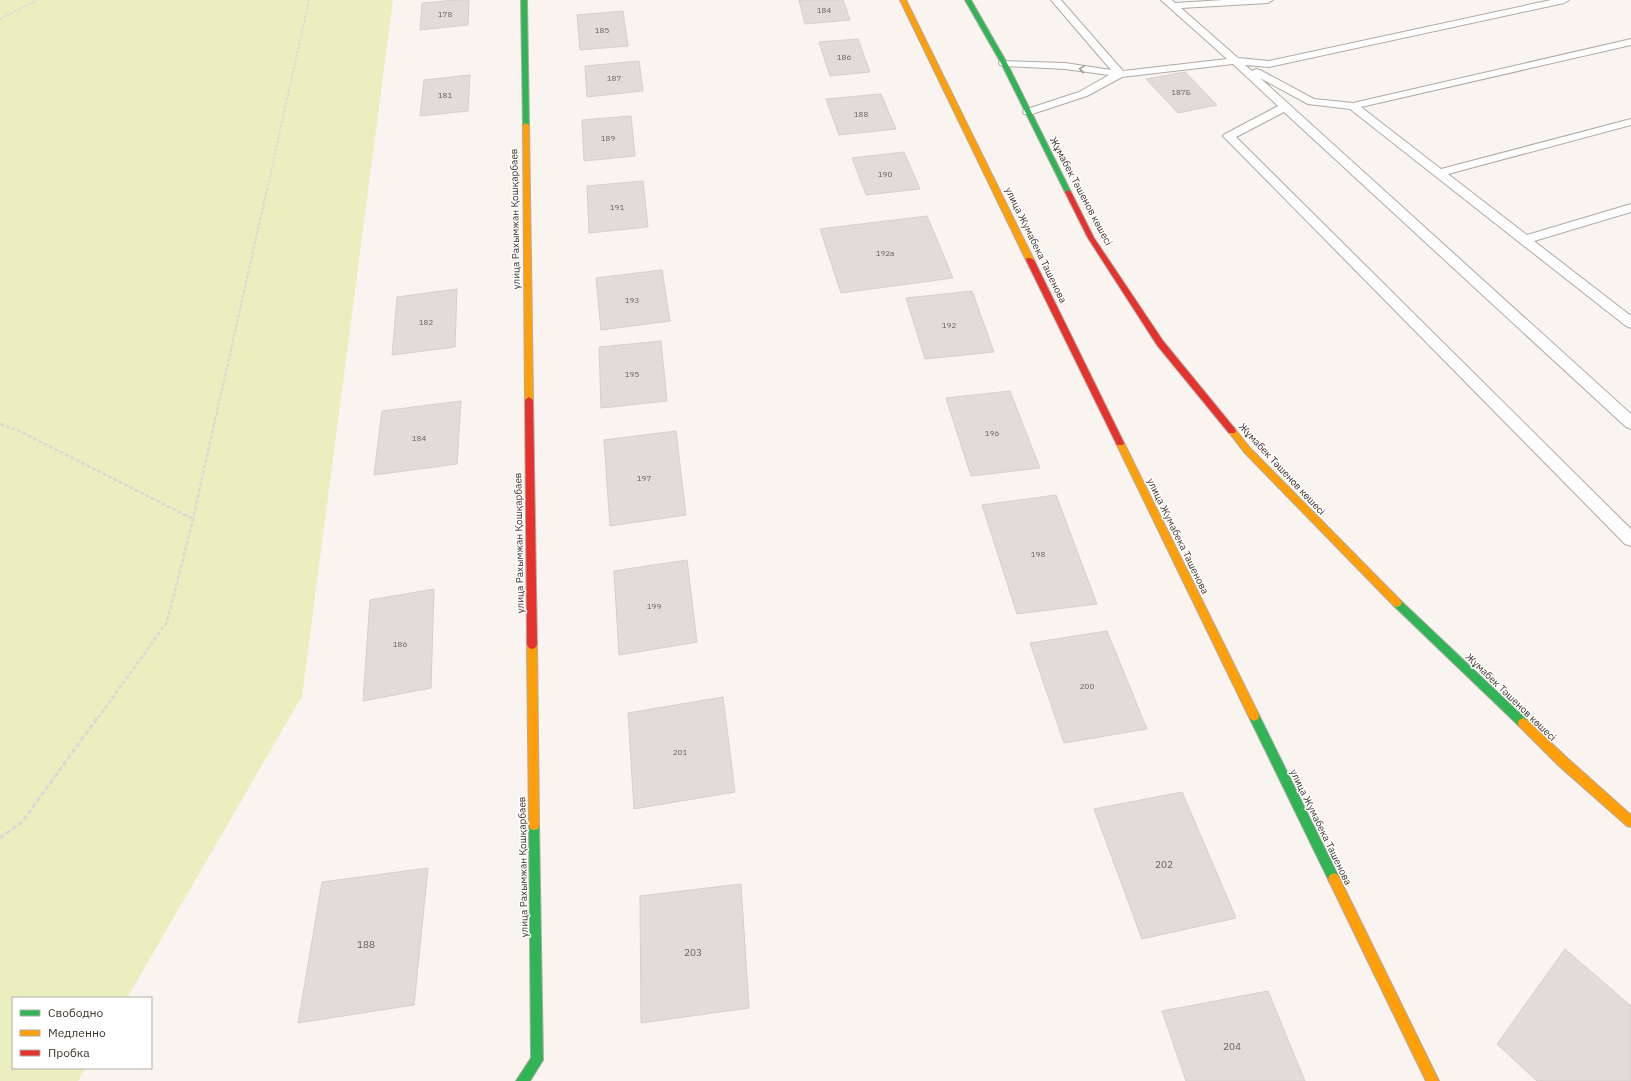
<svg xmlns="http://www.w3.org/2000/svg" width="1631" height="1081" font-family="'IBM Plex Sans',sans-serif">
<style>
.green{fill:#ebeebe}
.building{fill:#e2dcd6;stroke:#d6cfca}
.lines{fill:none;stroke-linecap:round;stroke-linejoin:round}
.lane-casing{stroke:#b0aaa5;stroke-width:2}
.fast-casing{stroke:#b0aaa5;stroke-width:2}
.slow-casing{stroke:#b0aaa5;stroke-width:2}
.jam-casing{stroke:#b0aaa5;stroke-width:2}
.path-far3{stroke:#dad9d6;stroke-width:1.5;stroke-dasharray:2.5 1.5;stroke-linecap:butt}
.path-far2{stroke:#dad9d6;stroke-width:2;stroke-dasharray:3.5 1.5;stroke-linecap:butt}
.path-far1{stroke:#dad9d6;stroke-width:2.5;stroke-dasharray:4 2;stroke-linecap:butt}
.path{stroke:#dad9d6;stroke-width:3;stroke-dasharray:5 2.5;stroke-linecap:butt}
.lane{fill:#fefdfd;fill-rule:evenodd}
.fast{fill:#30b455;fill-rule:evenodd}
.slow{fill:#ff9f0a;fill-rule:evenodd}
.jam{fill:#e5322d;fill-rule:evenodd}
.oneway{stroke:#9e9994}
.labels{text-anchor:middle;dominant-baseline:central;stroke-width:3;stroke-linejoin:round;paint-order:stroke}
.number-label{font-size:8px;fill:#665f56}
.street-label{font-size:10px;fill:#3d352c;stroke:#fff}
.near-number-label{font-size:10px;fill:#665f56}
</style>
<rect width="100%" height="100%" fill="#f9f4f0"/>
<path class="green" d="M0,0H393L302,696L127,998H13V1068H86L78,1081H0Z"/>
<g class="building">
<path d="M457,0H469L468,25L420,30L422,3Z"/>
<path d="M799,0H843L850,20L805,24Z"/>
<path d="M623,11L628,46L580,50L577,15Z"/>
<path d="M858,39L870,72L830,76L819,42Z"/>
<path d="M639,61L643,91L587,97L585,66Z"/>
<path d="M1185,72L1217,105L1178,113L1146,79Z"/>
<path d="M470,75L468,111L420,116L424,80Z"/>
<path d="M881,94L896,129L839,135L826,99Z"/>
<path d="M631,116L635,156L584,161L582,120Z"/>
<path d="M904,152L920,189L866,195L852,158Z"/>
<path d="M643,181L648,227L589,233L587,186Z"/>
<path d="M927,216L953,278L841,293L820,229Z"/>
<path d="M662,270L670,321L601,330L596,278Z"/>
<path d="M457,289L455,347L392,355L397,297Z"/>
<path d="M972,291L994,352L925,359L906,298Z"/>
<path d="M661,341L667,401L601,408L599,347Z"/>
<path d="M1010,391L1040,468L971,476L946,398Z"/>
<path d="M461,401L457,464L374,475L382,411Z"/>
<path d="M676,431L686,515L610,526L604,440Z"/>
<path d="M1056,495L1097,604L1017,614L982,505Z"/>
<path d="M687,560L697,642L619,655L614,571Z"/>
<path d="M434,589L431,688L363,701L370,600Z"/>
<path d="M1107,631L1147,729L1064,743L1030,643Z"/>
<path d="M723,697L735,792L634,809L628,713Z"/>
<path d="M1182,792L1236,918L1142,939L1094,809Z"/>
<path d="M428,868L414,1005L298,1023L322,882Z"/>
<path d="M741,884L749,1008L641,1023L640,896Z"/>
<path d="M1565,949L1631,1006V1081H1537L1497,1044Z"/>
<path d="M1268,991L1305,1081H1186L1162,1011Z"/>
</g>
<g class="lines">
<g class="lane-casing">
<path id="lane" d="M1051,0H1061L1123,71L1227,59L1161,0H1172L1175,3L1223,0H1273L1268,3L1181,8L1238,58L1269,61L1551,0H1569L1564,3L1269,67L1245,65L1252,71L1256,69L1260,70L1314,99L1353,103L1631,39V45L1361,107L1441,169L1631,119V125L1448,174L1527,235L1631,204V212L1534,241L1631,316V328L1626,326L1350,109L1308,104L1260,78L1631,414V429L1626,427L1284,112L1236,137L1631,529V546L1625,544L1225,138L1223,136L1225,134L1278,106L1233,64L1122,77L1087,96L1032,114H1024L1023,112L1024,110L1079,92L1109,75L1065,69L1004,66L1000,65L999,63L1000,61L1065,63L1111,70Z"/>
</g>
<g class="fast-casing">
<g id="fast">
<path d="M521,0H527L529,125L526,127L523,125Z"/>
<path d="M965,0H971L1007,63L1071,192L1070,193L1068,194L1065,192L1001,63Z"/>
<path d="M1397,599L1400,600L1527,720L1528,723L1527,726L1523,728L1519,726L1394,606L1392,603L1394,600Z"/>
<path d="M1254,711L1258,713L1338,875L1340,879L1338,883L1334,885L1330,883L1250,719L1249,716L1250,713Z"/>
<path d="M534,820L538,821L539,825L543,1060L530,1081H516L531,1058L529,825L530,821Z"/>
</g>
</g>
<g class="slow-casing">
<g id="slow">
<path d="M900,0H906L1034,260L1033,262H1030L1026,260Z"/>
<path d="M526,123L529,125L533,400L529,403L525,400L523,125Z"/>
<path d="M1232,428L1235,429L1250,448L1400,600L1402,603L1400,606L1397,607L1394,606L1244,452L1228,431Z"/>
<path d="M1120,440L1124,443L1258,713L1259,716L1258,719L1254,721L1250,719L1116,443Z"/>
<path d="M532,641L535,642L537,645L539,825L538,829L534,830L530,829L529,825L527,645L529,642Z"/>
<path d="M1523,718L1527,720L1566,757L1631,815V827L1627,826L1558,765L1519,726L1518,723L1519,720Z"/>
<path d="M1334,873L1338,875L1439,1081H1426L1330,883L1328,879L1330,875Z"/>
</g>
</g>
<g class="jam-casing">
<g id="jam">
<path d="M1068,190L1071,192L1094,238L1163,341L1235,429L1236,431L1235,433H1229L1157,345L1088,238L1065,192Z"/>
<path d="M1027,258H1030L1034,260L1124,443L1123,445H1117L1116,443L1026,260Z"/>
<path d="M529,397L533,400L537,645L535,648L532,649L529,648L527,645L525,400Z"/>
</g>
</g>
<g class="path-far3">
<path d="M0,19L37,0"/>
<path d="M267,190L309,0"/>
</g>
<g class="path-far2">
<path d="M0,424L3,425"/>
<path d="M214,425L267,189"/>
</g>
<g class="path-far1">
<path d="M0,424L17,430L193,519"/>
<path d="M98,718L167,622L193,519L214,424"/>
</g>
<path class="path" d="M0,838L22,822L98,717"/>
<use href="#lane" class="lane"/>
<use href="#fast" class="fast"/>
<use href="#slow" class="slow"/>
<use href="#jam" class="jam"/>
</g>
<defs><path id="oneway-chevron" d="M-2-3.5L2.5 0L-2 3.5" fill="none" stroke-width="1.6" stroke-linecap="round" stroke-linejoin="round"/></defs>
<use class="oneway" href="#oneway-chevron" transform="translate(1082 69) rotate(-171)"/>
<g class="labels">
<g class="number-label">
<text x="824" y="10">184</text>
<text x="445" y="14">178</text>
<text x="602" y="30">185</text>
<text x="844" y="57">186</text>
<text x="614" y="78">187</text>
<text x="1181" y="92">187Б</text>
<text x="445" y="95">181</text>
<text x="861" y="114">188</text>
<text x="608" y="138">189</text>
<text x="885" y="174">190</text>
<text x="617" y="207">191</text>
<text x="885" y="253">192а</text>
<text x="632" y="300">193</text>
<text x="426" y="322">182</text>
<text x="949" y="325">192</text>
<text x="632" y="374">195</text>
<text x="992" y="433">196</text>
<text x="419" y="438">184</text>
<text x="644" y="478">197</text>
<text x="1038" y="554">198</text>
<text x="654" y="606">199</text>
<text x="400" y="644">186</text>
<text x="1087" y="686">200</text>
<text x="680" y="752">201</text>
</g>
<g class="street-label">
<text transform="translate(1081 191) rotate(62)">Жұмабек Тәшенов көшесі</text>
<text transform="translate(515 219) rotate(-91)">улица Рахымжан Қошқарбаев</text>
<text transform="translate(1036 245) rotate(64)">улица Жумабека Ташенова</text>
<text transform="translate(1282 469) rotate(47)">Жұмабек Тәшенов көшесі</text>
<text transform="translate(1178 536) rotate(64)">улица Жумабека Ташенова</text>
<text transform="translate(519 543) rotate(-91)">улица Рахымжан Қошқарбаев</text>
<text transform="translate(1511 697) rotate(44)">Жұмабек Тәшенов көшесі</text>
<text transform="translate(1321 827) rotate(64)">улица Жумабека Ташенова</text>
<text transform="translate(523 867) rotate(-91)">улица Рахымжан Қошқарбаев</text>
</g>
<g class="near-number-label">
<text x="1164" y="864">202</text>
<text x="366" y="944">188</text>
<text x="693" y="952">203</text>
<text x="1232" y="1046">204</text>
</g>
</g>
<rect x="12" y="997" width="140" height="72" fill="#ffffff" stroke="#b1aeab"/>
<rect x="20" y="1010" width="20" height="6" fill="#30b455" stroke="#b1aeab"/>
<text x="48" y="1017" font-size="12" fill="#3d352c">Свободно</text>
<rect x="20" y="1030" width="20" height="6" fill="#ff9f0a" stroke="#b1aeab"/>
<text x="48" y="1037" font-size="12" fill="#3d352c">Медленно</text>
<rect x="20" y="1050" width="20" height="6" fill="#e5322d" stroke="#b1aeab"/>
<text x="48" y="1057" font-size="12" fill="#3d352c">Пробка</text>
</svg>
